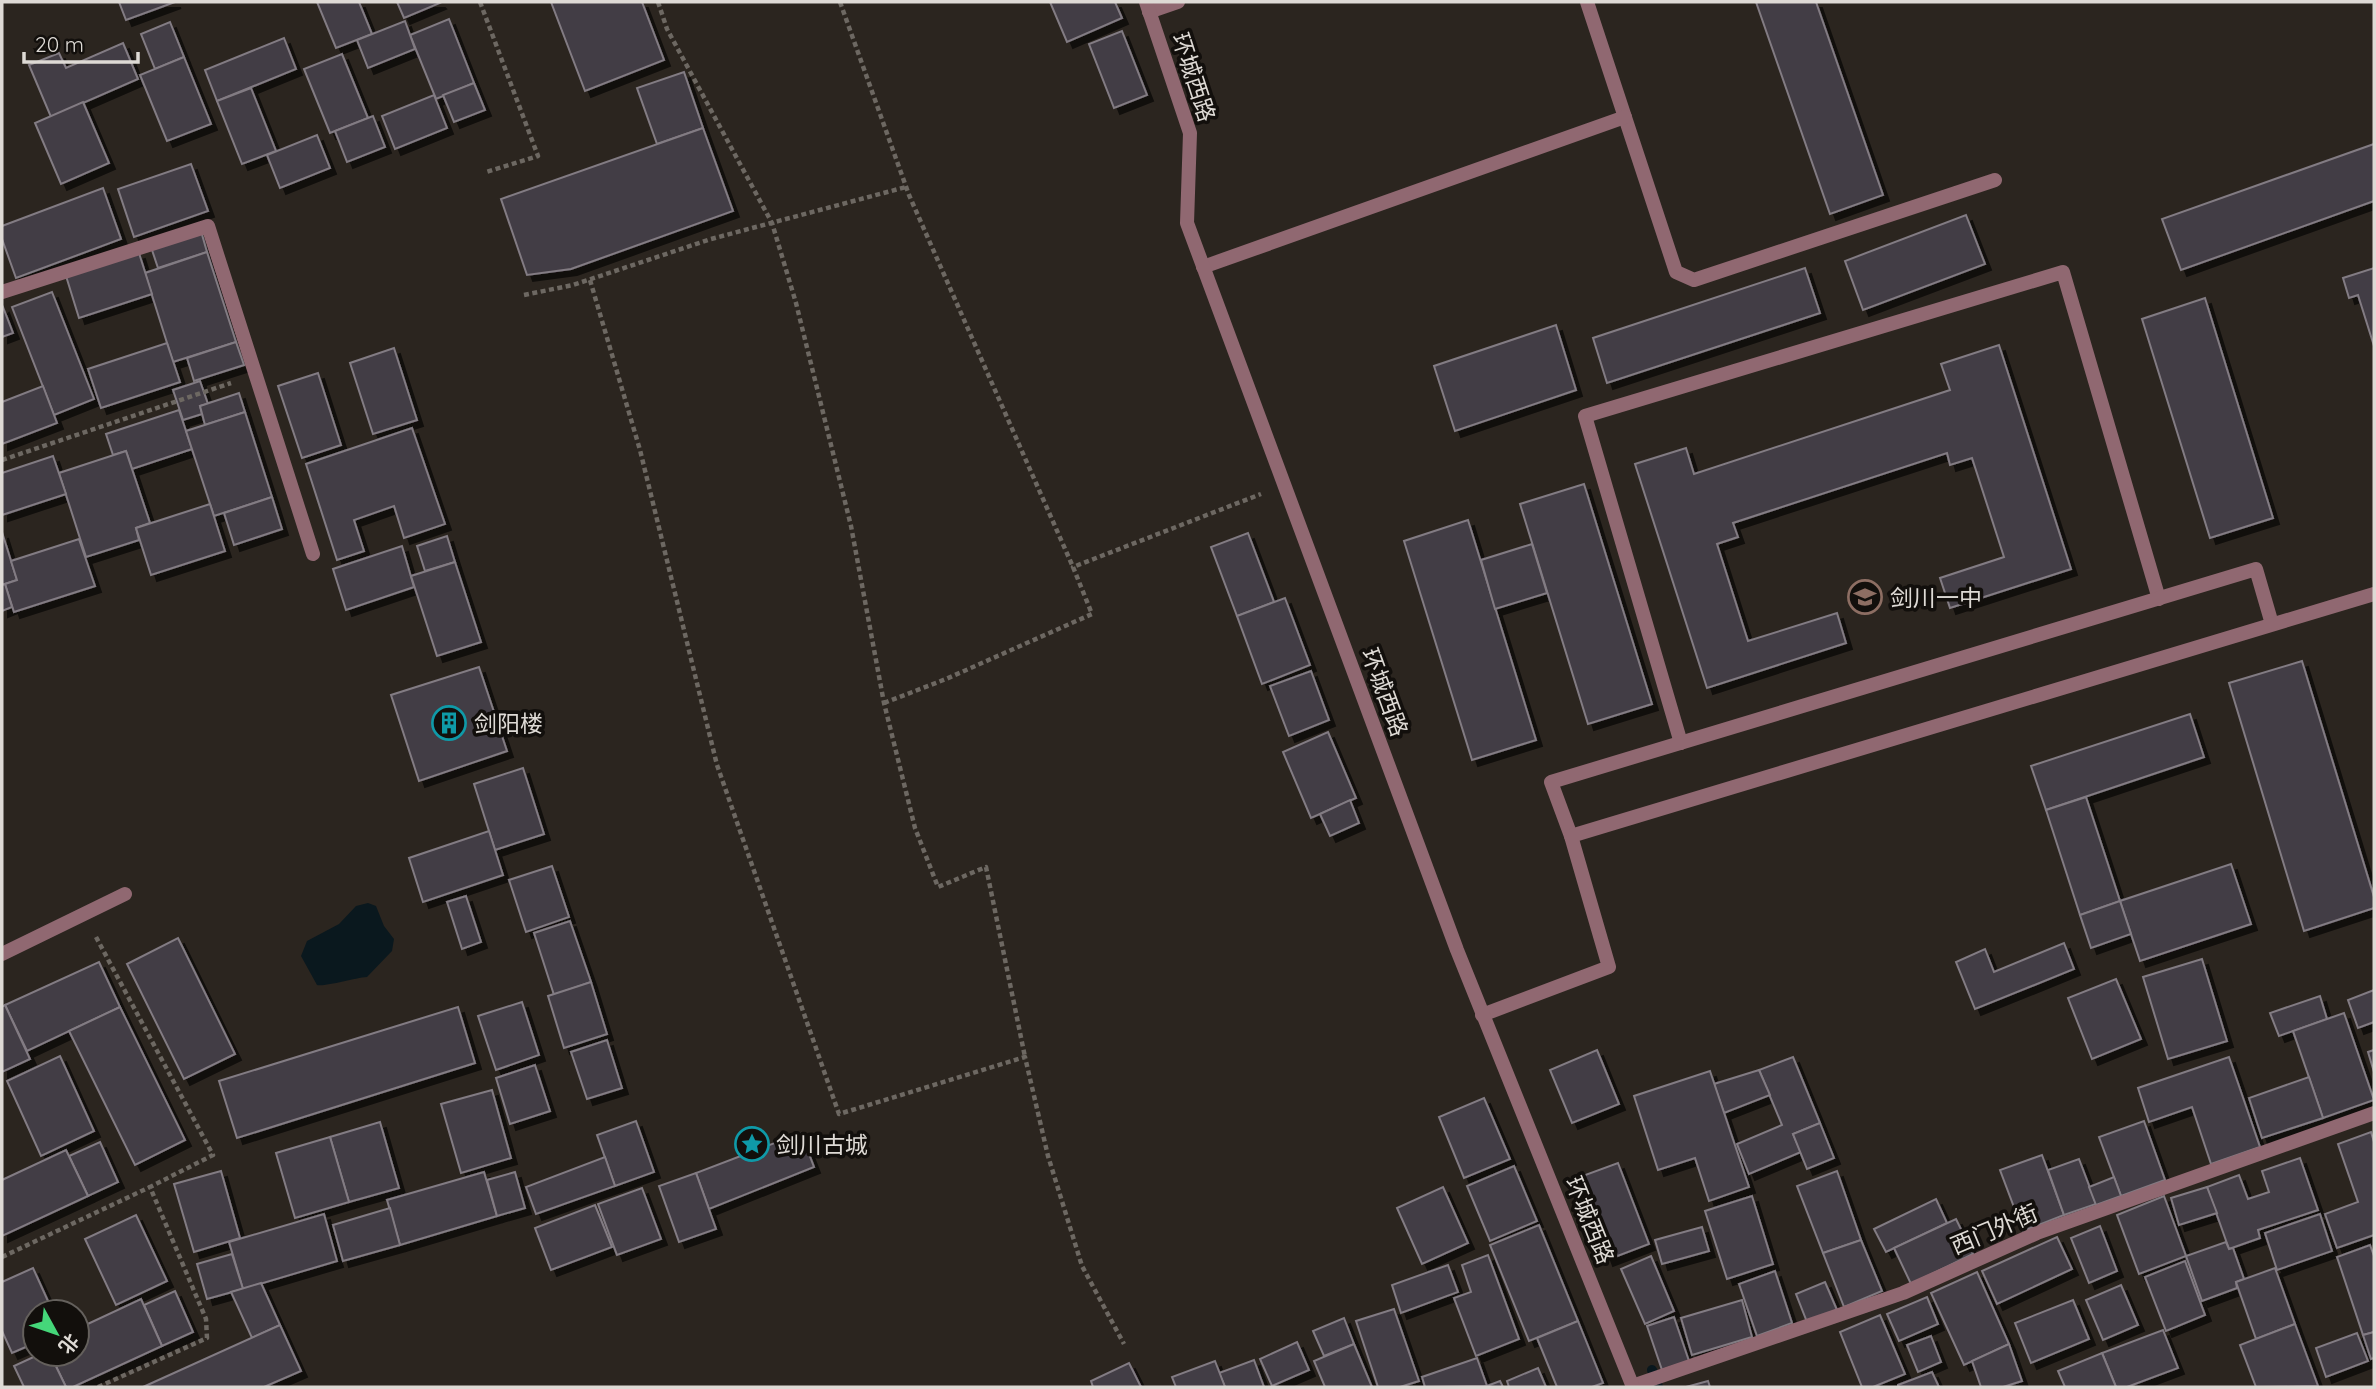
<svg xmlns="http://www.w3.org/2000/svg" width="2376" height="1389" font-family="Quicksand,'Noto Sans SC',sans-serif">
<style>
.water{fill:#0a181e}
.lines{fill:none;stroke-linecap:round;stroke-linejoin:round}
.stream{stroke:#0a181e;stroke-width:10}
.building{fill:#433d44;stroke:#827b83;stroke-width:2;filter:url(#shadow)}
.path{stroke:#6d6862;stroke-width:4.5;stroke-dasharray:5 3.5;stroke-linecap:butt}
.service{stroke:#906871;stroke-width:14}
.pedestrian{stroke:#906871;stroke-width:14}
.minor{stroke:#906871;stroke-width:14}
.tertiary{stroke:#906871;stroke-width:14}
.labels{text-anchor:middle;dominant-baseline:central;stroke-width:7;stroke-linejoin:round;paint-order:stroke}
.street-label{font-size:23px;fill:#dedad5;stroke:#120f0c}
.poi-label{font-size:23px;fill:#dedad5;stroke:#120f0c;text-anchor:start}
</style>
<defs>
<filter id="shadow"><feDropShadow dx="6" dy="6" stdDeviation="0" flood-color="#0009"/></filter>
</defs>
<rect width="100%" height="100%" fill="#2b251f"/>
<path class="water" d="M368,903L376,906L384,926L394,939L392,951L367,977C354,978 325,987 317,985L301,956L307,941L339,924L356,906Z"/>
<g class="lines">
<path class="stream" d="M1652,1370L1658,1387"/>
</g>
<g class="building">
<path d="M119,2H175L126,20Z"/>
<path d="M317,2H359L372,34L336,48Z"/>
<path d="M397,2H439L440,3L404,18Z"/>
<path d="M551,2H642L664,60L585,91Z"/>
<path d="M1050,2H1115L1122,18L1067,42Z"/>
<path d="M1756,2H1816L1883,195L1830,214Z"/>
<path d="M449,19L474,83L436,99L410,35Z"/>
<path d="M405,21L415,49L368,68L357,40Z"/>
<path d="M170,22L184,57L155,69L141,34Z"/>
<path d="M1122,31L1147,95L1114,108L1089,44Z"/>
<path d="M284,38L296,69L217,101L205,70Z"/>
<path d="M123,43L138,79L51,117L29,65L59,53L66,68Z"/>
<path d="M342,54L368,118L330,133L304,69Z"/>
<path d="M184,57L211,124L167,141L140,75Z"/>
<path d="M684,72L703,128L657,144L637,88Z"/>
<path d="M474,83L485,110L454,122L443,95Z"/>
<path d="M251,88L276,151L242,164L217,101Z"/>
<path d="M434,95L447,128L395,149L382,116Z"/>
<path d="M83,102L109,163L61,184L35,123Z"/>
<path d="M373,116L385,147L347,162L335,131Z"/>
<path d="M703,128L733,211L571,269L527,275L501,199Z"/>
<path d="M317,135L330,168L280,188L267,155Z"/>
<path d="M2374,144V201L2181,270L2162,219Z"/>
<path d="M191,164L208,211L134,237L118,189Z"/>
<path d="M103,188L121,239L16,278L2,239V226Z"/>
<path d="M1966,215L1985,264L1863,310L1845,261Z"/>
<path d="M201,231L207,252L158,268L151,247Z"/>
<path d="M207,252L236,342L173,362L145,273Z"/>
<path d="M139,253L152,294L79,318L66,276Z"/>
<path d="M1805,268L1820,313L1607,383L1593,338Z"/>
<path d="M2374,268V346L2358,295L2349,298L2343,278Z"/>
<path d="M52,292L94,399L54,415L12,307Z"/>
<path d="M2205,298L2273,518L2210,538L2142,319Z"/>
<path d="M3,307L13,333L2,337V308Z"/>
<path d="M1556,325L1576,390L1455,431L1434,366Z"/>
<path d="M236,342L244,365L194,381L187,358Z"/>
<path d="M167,343L180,382L101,408L88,369Z"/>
<path d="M1999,345L2071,569L1950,608L1940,578L2004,557L1972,458L1950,465L1947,453L1733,523L1738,537L1717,544L1748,641L1837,613L1846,643L1707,688L1635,464L1686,448L1694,474L1950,390L1941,364Z"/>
<path d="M394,348L417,420L373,434L350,363Z"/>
<path d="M318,373L341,445L302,458L278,386Z"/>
<path d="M200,381L208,404L200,406L202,414L183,420L173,390Z"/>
<path d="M43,386L57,423L2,444V402Z"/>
<path d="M239,393L245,412L205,425L200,406Z"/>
<path d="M179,410L192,449L132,469L126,451L113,455L106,434Z"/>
<path d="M245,412L272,497L214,516L186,431Z"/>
<path d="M412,428L445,524L404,538L394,506L354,520L364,551L337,560L306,464Z"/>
<path d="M126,451L150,523L136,528L139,540L86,557L59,473Z"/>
<path d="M53,456L66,494L2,515V473Z"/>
<path d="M1584,484L1652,704L1588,724L1520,504Z"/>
<path d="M272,497L282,529L234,545L224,513Z"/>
<path d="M210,504L225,551L151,575L136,528Z"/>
<path d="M1468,520L1536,740L1472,760L1404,541Z"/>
<path d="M2,532L17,580L2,585Z"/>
<path d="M1248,533L1274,602L1237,616L1211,547Z"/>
<path d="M447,536L455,562L425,571L417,546Z"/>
<path d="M79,539L95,586L14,612L5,584L17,580L11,561Z"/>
<path d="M1532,544L1547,593L1495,609L1481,560Z"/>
<path d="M402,546L414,587L346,610L333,569Z"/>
<path d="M455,562L481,642L437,656L411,576Z"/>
<path d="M5,584L12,607L2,611V585Z"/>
<path d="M1285,598L1310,665L1262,684L1237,616Z"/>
<path d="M2302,661L2374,897V908L2304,931L2229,683Z"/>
<path d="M479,667L507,751L419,781L391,695Z"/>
<path d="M1311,671L1329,720L1289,736L1270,686Z"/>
<path d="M2190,714L2204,757L2046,810L2031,766Z"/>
<path d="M1328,732L1356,798L1311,818L1283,752Z"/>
<path d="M523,768L544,834L495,850L474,784Z"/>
<path d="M2086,797L2120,901L2080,915L2046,810Z"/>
<path d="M1350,800L1359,823L1330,836L1320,814Z"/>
<path d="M489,831L503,875L423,902L409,858Z"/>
<path d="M2231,864L2251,924L2140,961L2120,901Z"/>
<path d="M552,866L569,917L526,932L509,880Z"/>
<path d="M466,896L481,942L462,949L447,902Z"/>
<path d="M2120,901L2131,934L2091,948L2080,915Z"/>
<path d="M570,921L591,982L554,995L534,933Z"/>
<path d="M178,938L235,1054L184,1079L127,964Z"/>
<path d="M2064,943L2074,969L1975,1009L1956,962L1985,949L1994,972Z"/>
<path d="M2202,959L2227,1041L2168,1059L2143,977Z"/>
<path d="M99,962L120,1007L27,1051L5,1005Z"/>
<path d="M2116,979L2141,1039L2092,1059L2068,998Z"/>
<path d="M591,982L607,1034L564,1048L548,996Z"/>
<path d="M2374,990V1022L2358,1028L2348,1000Z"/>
<path d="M2320,996L2327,1019L2279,1036L2270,1013Z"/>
<path d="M522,1002L539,1055L496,1070L478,1016Z"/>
<path d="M5,1005L30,1059L2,1072V1007Z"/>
<path d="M120,1007L185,1140L135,1165L69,1031Z"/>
<path d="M458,1007L475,1063L237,1138L219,1081Z"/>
<path d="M2344,1013L2374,1100L2323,1118L2293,1031Z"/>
<path d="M607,1040L622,1088L587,1099L571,1052Z"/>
<path d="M1597,1050L1619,1104L1572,1123L1550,1070Z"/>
<path d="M2374,1050V1072L2368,1052Z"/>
<path d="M60,1056L94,1131L41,1156L7,1081Z"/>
<path d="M1793,1057L1820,1123L1793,1134L1801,1152L1749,1174L1737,1144L1782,1125L1759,1070Z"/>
<path d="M2229,1057L2260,1147L2211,1164L2192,1107L2149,1122L2138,1088Z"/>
<path d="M535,1065L550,1111L510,1124L496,1078Z"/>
<path d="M1759,1070L1770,1095L1724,1113L1714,1084Z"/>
<path d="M1710,1071L1749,1187L1709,1201L1695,1158L1658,1170L1634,1096Z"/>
<path d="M2309,1077L2323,1118L2262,1138L2249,1098Z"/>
<path d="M492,1090L511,1158L461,1173L441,1104Z"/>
<path d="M1484,1098L1510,1159L1464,1178L1439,1117Z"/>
<path d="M636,1121L654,1172L615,1186L597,1135Z"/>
<path d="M2144,1121L2165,1180L2121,1196L2099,1137Z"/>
<path d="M380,1122L399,1188L349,1202L330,1137Z"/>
<path d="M1820,1123L1834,1158L1807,1169L1793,1134Z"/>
<path d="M2371,1132L2374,1142V1235L2337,1248L2325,1214L2358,1202L2338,1144Z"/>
<path d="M801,1133L814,1167L709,1209L696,1173Z"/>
<path d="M330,1137L349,1202L295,1218L276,1153Z"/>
<path d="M100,1142L118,1182L88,1196L69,1156Z"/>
<path d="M66,1150L88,1196L2,1236V1180Z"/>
<path d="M2042,1155L2064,1215L2023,1231L2000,1170Z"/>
<path d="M605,1157L615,1186L536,1214L526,1187Z"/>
<path d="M2300,1158L2318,1210L2258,1230L2260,1238L2229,1249L2207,1187L2239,1175L2248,1199L2269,1192L2262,1171Z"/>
<path d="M2079,1159L2096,1204L2064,1215L2048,1170Z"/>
<path d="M1618,1163L1649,1244L1607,1260L1577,1178Z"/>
<path d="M1514,1166L1537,1221L1490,1241L1467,1186Z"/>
<path d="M221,1171L240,1238L194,1252L174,1184Z"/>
<path d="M1837,1171L1861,1240L1823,1253L1797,1186Z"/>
<path d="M484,1172L497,1216L400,1245L387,1200Z"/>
<path d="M515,1172L525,1208L497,1216L487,1180Z"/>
<path d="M696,1173L716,1229L679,1242L659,1186Z"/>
<path d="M2114,1177L2121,1196L2096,1205L2089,1187Z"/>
<path d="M1443,1187L1468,1243L1422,1264L1397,1208Z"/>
<path d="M2207,1187L2217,1213L2179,1225L2171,1198Z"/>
<path d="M642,1188L661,1239L617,1255L598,1204Z"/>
<path d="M1752,1196L1773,1264L1727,1279L1705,1211Z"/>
<path d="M2164,1196L2186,1256L2139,1274L2117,1215Z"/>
<path d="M1936,1199L1947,1223L1886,1252L1874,1229Z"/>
<path d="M595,1205L612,1247L551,1270L535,1228Z"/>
<path d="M390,1208L400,1245L343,1261L333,1225Z"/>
<path d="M324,1214L337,1261L243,1289L229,1242Z"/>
<path d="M2320,1214L2332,1251L2277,1270L2265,1233Z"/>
<path d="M136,1215L167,1281L116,1305L85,1239Z"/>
<path d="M1956,1219L1973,1254L1911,1284L1894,1248Z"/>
<path d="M1539,1225L1578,1321L1529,1341L1490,1245Z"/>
<path d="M2100,1226L2117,1271L2089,1283L2071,1238Z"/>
<path d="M1702,1227L1709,1251L1662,1264L1655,1240Z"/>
<path d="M2057,1237L2072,1269L1997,1304L1982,1271Z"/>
<path d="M1861,1240L1882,1291L1844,1307L1823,1253Z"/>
<path d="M2226,1242L2229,1249L2233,1248L2244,1279L2236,1282L2237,1288L2202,1301L2186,1256Z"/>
<path d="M2370,1245L2374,1256V1332L2363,1335L2337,1257Z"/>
<path d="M232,1254L243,1289L207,1299L197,1264Z"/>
<path d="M1488,1255L1519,1339L1476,1356L1454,1298L1471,1292L1462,1265Z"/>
<path d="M1651,1256L1674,1311L1645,1324L1621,1269Z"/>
<path d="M2185,1261L2205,1315L2166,1331L2145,1277Z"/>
<path d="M1448,1265L1458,1292L1401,1313L1392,1285Z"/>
<path d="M33,1268L53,1312H35V1343L12,1353L2,1331V1282Z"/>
<path d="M2275,1268L2295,1324L2256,1339L2236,1282Z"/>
<path d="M1775,1271L1792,1323L1757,1336L1739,1284Z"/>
<path d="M1977,1272L2009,1344L1964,1365L1931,1293Z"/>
<path d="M1825,1282L1837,1310L1807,1322L1796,1294Z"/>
<path d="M261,1283L280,1325L252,1338L231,1292Z"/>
<path d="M2121,1285L2138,1325L2103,1340L2086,1300Z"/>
<path d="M175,1291L193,1332L162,1346L144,1305Z"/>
<path d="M1927,1297L1938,1324L1899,1341L1887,1314Z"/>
<path d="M141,1299L162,1346L73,1387H66L50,1354H77V1329Z"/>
<path d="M1742,1300L1752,1337L1692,1355L1681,1318Z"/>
<path d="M2073,1300L2089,1339L2031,1363L2015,1323Z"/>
<path d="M1394,1309L1419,1381L1400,1387H1378L1356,1321Z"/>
<path d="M1880,1315L1905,1374L1873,1387H1862L1840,1332Z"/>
<path d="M1674,1317L1689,1361L1662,1370L1647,1326Z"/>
<path d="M1344,1318L1354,1344L1324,1356L1313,1331Z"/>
<path d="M1578,1321L1603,1383L1592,1387H1557L1537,1338Z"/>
<path d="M2295,1324L2318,1386L2256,1387L2240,1345Z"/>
<path d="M280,1325L301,1371L264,1387H143Z"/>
<path d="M2163,1330L2178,1368L2127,1387H2116L2102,1353Z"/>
<path d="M2374,1332V1358L2371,1359L2363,1335Z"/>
<path d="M2357,1333L2368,1361L2326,1377L2316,1348Z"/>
<path d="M1931,1336L1941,1362L1918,1372L1907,1345Z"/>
<path d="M1297,1342L1309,1370L1272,1386L1260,1359Z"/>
<path d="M1354,1344L1372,1387H1325L1314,1361Z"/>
<path d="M2009,1344L2022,1381L2003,1387H1981L1972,1361Z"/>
<path d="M2102,1353L2116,1387H2065L2058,1371Z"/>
<path d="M40,1354H50L66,1387H24L14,1366Z"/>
<path d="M1477,1358L1487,1386L1425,1387L1422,1377Z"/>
<path d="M1254,1360L1264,1387H1225L1219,1373Z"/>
<path d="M1215,1361L1225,1387H1176L1172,1377Z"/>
<path d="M1129,1363L1141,1387H1093L1091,1381Z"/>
<path d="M1538,1368L1546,1387H1509L1507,1381Z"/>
<path d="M1932,1372L1939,1387H1898V1385Z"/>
<path d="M1500,1381L1503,1387H1484L1487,1386Z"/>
<path d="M1708,1381L1710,1387H1686Z"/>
</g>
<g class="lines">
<g class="path">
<path d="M480,2L538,156L486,172"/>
<path d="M658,2L667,29L772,223L796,303L851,526L884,703L915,828L938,887L986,867L1025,1057"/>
<path d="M840,2L909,195L1073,567"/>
<path d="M590,280L640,450L717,765L839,1114L1025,1057L1048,1156L1082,1266L1124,1344"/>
<path d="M524,295L573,285L711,239L906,187"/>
<path d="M2,460L231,383"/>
<path d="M884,703L946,679L1092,614L1073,567L1261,494"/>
<path d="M96,937L213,1155L150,1187L206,1319L207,1338L98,1387"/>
<path d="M2,1257L150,1187"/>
</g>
<g class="service">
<path d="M1587,2L1676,272L1694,280L1995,180"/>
<path d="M1203,267L1625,117"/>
<path d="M1681,743L1585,416L2063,272L2159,599"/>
<path d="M1571,836L1551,782L2256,569L2272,624"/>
<path d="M1482,1015L1609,967L1571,836L2374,594"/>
</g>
<path class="pedestrian" d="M2,954L125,894"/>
<g class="minor">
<path d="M1149,12L1178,2"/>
<path d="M2,292L208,226L313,554"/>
<path d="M1632,1386L1903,1293L2037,1233L2374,1113"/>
</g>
<path class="tertiary" d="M1146,2L1190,133L1187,223L1457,950L1633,1387"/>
</g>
<defs>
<g id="school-ring" transform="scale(1.75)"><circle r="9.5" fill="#120f0c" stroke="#8d6e63" stroke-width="1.5"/><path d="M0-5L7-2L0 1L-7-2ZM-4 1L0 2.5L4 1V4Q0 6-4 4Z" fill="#8d6e63"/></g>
<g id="building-ring" transform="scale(1.75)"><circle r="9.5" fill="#120f0c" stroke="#0f9aa8" stroke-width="1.5"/><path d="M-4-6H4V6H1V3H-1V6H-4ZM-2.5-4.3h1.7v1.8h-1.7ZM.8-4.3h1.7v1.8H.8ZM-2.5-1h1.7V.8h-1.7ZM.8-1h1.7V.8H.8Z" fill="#0f9aa8"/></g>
<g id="sight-ring" transform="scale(1.75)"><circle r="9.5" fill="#120f0c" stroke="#0f9aa8" stroke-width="1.5"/><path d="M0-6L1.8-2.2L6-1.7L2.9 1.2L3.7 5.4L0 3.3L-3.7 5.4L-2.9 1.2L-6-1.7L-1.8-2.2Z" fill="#0f9aa8"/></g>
</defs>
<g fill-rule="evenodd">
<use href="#school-ring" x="1865" y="597"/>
<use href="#building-ring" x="449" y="723"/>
<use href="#sight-ring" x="752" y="1144"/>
</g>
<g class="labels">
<g class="street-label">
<text transform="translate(1194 77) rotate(72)">环城西路</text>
<text transform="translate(1385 692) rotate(70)">环城西路</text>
<text transform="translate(1590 1220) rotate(68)">环城西路</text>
<text transform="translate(1994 1229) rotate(-23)">西门外街</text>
</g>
<g class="poi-label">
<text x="1890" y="597">剑川一中</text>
<text x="474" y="723">剑阳楼</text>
<text x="776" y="1144">剑川古城</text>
</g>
</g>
<rect width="2376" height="1389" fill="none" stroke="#dedad5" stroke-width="7"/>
<g transform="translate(56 1333) rotate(130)"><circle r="33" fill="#120f0c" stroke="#64605c" stroke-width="2"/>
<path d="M0-5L12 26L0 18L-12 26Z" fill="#45d77a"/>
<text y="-10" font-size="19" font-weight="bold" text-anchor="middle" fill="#dedad5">北</text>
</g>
<path d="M24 52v10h114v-10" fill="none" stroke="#dedad5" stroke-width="3.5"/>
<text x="35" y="52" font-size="21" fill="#dedad5" stroke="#120f0c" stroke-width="5" paint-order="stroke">20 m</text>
</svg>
